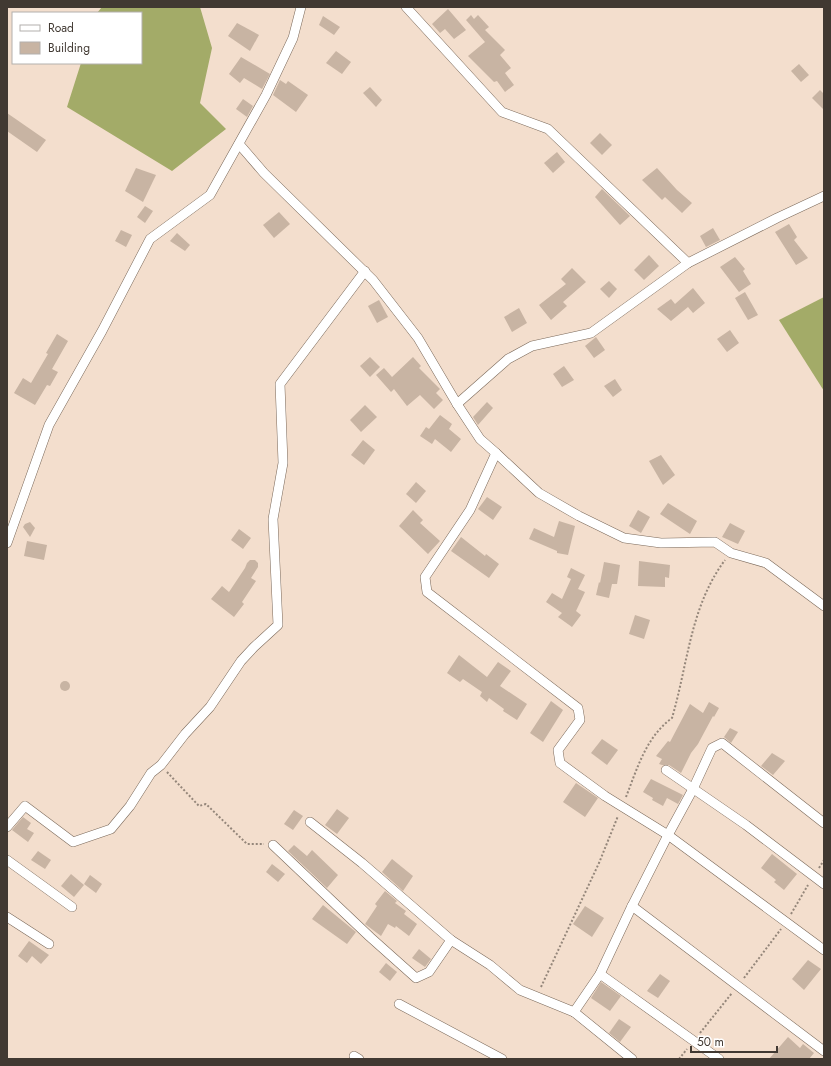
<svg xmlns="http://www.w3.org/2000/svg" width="831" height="1066" font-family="Jost,sans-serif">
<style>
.forest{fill:#a3ab68}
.building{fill:#c8b4a3}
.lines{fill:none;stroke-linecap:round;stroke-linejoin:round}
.minor-casing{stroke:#7b695a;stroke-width:10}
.path{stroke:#94867a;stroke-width:2;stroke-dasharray:2 2;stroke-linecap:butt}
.minor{stroke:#fff;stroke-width:9}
</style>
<rect width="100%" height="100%" fill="#f3decd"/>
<g class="forest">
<path d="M102,7H200L212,48L200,103L226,129L172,171L67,107L81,63H141V13H97Z"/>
<path d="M824,297V391L779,320Z"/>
</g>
<g class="building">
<path d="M448,9L466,30L454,39L445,29L440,33L432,24Z"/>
<path d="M471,15L474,19L478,15L489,27L485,30L505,50L500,55L511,68L505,73L514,85L505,92L497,81L494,82L468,56L485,42L466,20Z"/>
<path d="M323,16L340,27L334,35L319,25Z"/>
<path d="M237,23L259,35L250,51L228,36Z"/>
<path d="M336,51L351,62L342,74L326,63Z"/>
<path d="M241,57L270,74L262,89L244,78L240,83L229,74Z"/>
<path d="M799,64L809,75L801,82L791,71Z"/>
<path d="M280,80L286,84L288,81L308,95L296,112L273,95Z"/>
<path d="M370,87L382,100L376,107L363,93Z"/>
<path d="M820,90L824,94V110L812,98Z"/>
<path d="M243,99L253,106L247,117L236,109Z"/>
<path d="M7,113L46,140L37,152L7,131Z"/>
<path d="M600,133L612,145L602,155L590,143Z"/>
<path d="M557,152L565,162L553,173L544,163Z"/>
<path d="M136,168L156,175L143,202L125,191Z"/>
<path d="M657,168L677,190L692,203L682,213L665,197L662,200L642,180Z"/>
<path d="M602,189L630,216L620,225L595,197Z"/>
<path d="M145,206L153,211L145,223L137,217Z"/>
<path d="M279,212L290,224L274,238L263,225Z"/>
<path d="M789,224L797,237L794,240L808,258L796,265L775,232Z"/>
<path d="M713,228L720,240L706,247L700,236Z"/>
<path d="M121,230L132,235L126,247L115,241Z"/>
<path d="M177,233L190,245L185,251L170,241Z"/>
<path d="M649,255L659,266L644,280L634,270Z"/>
<path d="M735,257L745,269L743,271L751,284L739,292L720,267Z"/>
<path d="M572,268L586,282L563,302L567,306L551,320L539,305L566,284L561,279Z"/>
<path d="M609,281L617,289L609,298L600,289Z"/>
<path d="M693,288L705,303L693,313L688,307L671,321L657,309L671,299L675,304Z"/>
<path d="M745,292L758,315L748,320L735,298Z"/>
<path d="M379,300L388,317L377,323L368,306Z"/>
<path d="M519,308L527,323L512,332L504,317Z"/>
<path d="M730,330L739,343L727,352L717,339Z"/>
<path d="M57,334L68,341L52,369L58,372L50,386L47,385L35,405L14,393L23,378L31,383L48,354L46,353Z"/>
<path d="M596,337L605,350L594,358L585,346Z"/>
<path d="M370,357L380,367L370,377L360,366Z"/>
<path d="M413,357L421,366L419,368L440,389L436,393L443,400L434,409L420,395L407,406L394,389L391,392L376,375L384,368L392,377Z"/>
<path d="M564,366L574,380L562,387L553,374Z"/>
<path d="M615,379L622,390L613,397L604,386Z"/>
<path d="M487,402L493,408L478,425L473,417Z"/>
<path d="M365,405L377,417L361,432L350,420Z"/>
<path d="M440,415L452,424L449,429L461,439L451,452L435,439L432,444L420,436L426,427L429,429Z"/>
<path d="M363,440L375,450L364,465L351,455Z"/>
<path d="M661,455L675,475L663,485L649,461Z"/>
<path d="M416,482L426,491L416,503L406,494Z"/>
<path d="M487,497L502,507L493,520L478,509Z"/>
<path d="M668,503L697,521L690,534L660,514Z"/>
<path d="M413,510L423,520L420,523L440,541L428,554L399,526Z"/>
<path d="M638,510L650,517L641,533L629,526Z"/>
<path d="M559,521L575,526L568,555L557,553V551L529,539L534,528L554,537Z"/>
<path d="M30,522L35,528L30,537L23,527L25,524Z"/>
<path d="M730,523L745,531L738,544L722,537Z"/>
<path d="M239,529L251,538L243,549L231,540Z"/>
<path d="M461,537L485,556L486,554L499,564L489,578L451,551Z"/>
<path d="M27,541L47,545L44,560L24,556Z"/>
<path d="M250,560H255L258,563V567L251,578L256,581L242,602L244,604L234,617L211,599L222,586L229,592L245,568L247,563Z"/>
<path d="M639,561L670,565L669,578L665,577V587L638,586Z"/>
<path d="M604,562L620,565L617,584H612L609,598L596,595L599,582L600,583Z"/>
<path d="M571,568L585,575L578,589L585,592L576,611L581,615L572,627L558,617L562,613L546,602L552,593L562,599L571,579L567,577Z"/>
<path d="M635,615L650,620L644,639L629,634Z"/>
<path d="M459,655L487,677L498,662L511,671L500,686L527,704L517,720L503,711L504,709L489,698L487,702L480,696L482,692L463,679L460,682L447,673Z"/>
<circle cx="65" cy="686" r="5"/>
<path d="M551,701L563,710L543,742L530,733Z"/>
<path d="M709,702L719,708L714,717L713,716L698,744L691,753L681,773L669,765H662L659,764L662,759L656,756L668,741L670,742L690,704L703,713Z"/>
<path d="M730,728L738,732L731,743L724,737Z"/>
<path d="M602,739L618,750L607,765L591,753Z"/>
<path d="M772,753L785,761L773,775L761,766Z"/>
<path d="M651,779L683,795L678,804L667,798L663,806L652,800L653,798L643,792Z"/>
<path d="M576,783L598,798L585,817L563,802Z"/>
<path d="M337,809L349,818L337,834L325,825Z"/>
<path d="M294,810L303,816L293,830L284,824Z"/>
<path d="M23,817L31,823L27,829L34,833L28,842L12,830Z"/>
<path d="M294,845L307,856L312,850L338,875L327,888L288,851Z"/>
<path d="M38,851L51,860L45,869L31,860Z"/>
<path d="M772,854L797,874L784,890L774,882L776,880L761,868Z"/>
<path d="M392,859L413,876L403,891L382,872Z"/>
<path d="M272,864L285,874L278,882L266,872Z"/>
<path d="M71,874L84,885L74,897L61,886Z"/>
<path d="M90,875L102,884L96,893L84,884Z"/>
<path d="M385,891L397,901L395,903L406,911L404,914L417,924L409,936L396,926L395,928L388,924L381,936L365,924L377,906L375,904Z"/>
<path d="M323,905L356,932L347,944L312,919Z"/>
<path d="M585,906L604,918L592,937L573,924Z"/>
<path d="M29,941L49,955L41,964L32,956L27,963L18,956Z"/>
<path d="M419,949L431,959L425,967L412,958Z"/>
<path d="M808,960L821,969L804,990L792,979Z"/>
<path d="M386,963L397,972L390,981L379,972Z"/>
<path d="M660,974L670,981L658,998L647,991Z"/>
<path d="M601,982L621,996L610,1011L591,998Z"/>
<path d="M619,1019L631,1027L620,1042L609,1033Z"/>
<path d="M788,1037L800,1048L803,1044L814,1053L809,1059H769Z"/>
</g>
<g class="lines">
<g class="minor-casing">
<g id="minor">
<path d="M406,7L502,112L548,129L688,263"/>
<path d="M239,144L264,173L373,280L418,338L457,404"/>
<path d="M824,196L777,218L688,263L591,333L532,346L508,359L457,404L480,439L496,453L539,493L579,516L624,538L661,543L715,542L731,553L766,563L824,606"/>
<path d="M496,453L470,510L425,577L427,592L578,708L580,720L558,750L560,763L605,796L668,835L693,789L712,748L722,743L824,823"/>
<path d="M7,543L49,425L102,331L150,239L210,195L266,95L293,38L301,7"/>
<path d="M666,770L746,825L824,884"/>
<path d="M310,822L362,863L451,940L490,965L520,990L574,1012"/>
<path d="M7,827L25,806L73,842L111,829L130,806L151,773L161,765L185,734L210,707L241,661L254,647L278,625L273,519L283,463L280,384L365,271"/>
<path d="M273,845L370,937L416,978L429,972L451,940"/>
<path d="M7,860L72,907"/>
<path d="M632,906L824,1051"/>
<path d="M7,917L49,944"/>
<path d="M600,974L719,1059"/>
<path d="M399,1004L502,1059"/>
<path d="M354,1056L359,1059"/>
<path d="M632,1059L574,1012L600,974L632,906L668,835L824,950"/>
</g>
</g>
<g class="path">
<path d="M167,772L199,806L206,804L247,844H264"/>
<path d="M626,797C637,769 646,737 672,718C688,664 690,607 725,560"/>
<path d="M819,868L824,860"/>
<path d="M791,914L808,885"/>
<path d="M744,978L781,929"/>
<path d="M541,987L599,863L618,816"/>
<path d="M700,1033L732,993"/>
<path d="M679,1059L687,1049"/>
</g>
<use href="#minor" class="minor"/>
</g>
<rect width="831" height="1066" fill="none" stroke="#413932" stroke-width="16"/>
<rect x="12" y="12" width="130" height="52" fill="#ffffff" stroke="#b3b0ad"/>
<rect x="20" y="25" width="20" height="6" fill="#ffffff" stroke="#b3b0ad"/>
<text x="48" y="32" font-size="12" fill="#413932">Road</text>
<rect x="20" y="42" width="20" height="12" fill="#c8b4a3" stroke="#b3b0ad"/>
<text x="48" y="52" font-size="12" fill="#413932">Building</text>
<path d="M691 1046v6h86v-6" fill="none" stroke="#413932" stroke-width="2"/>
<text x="697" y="1046" font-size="12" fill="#413932" stroke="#ffffff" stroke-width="3" paint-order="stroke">50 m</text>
</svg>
